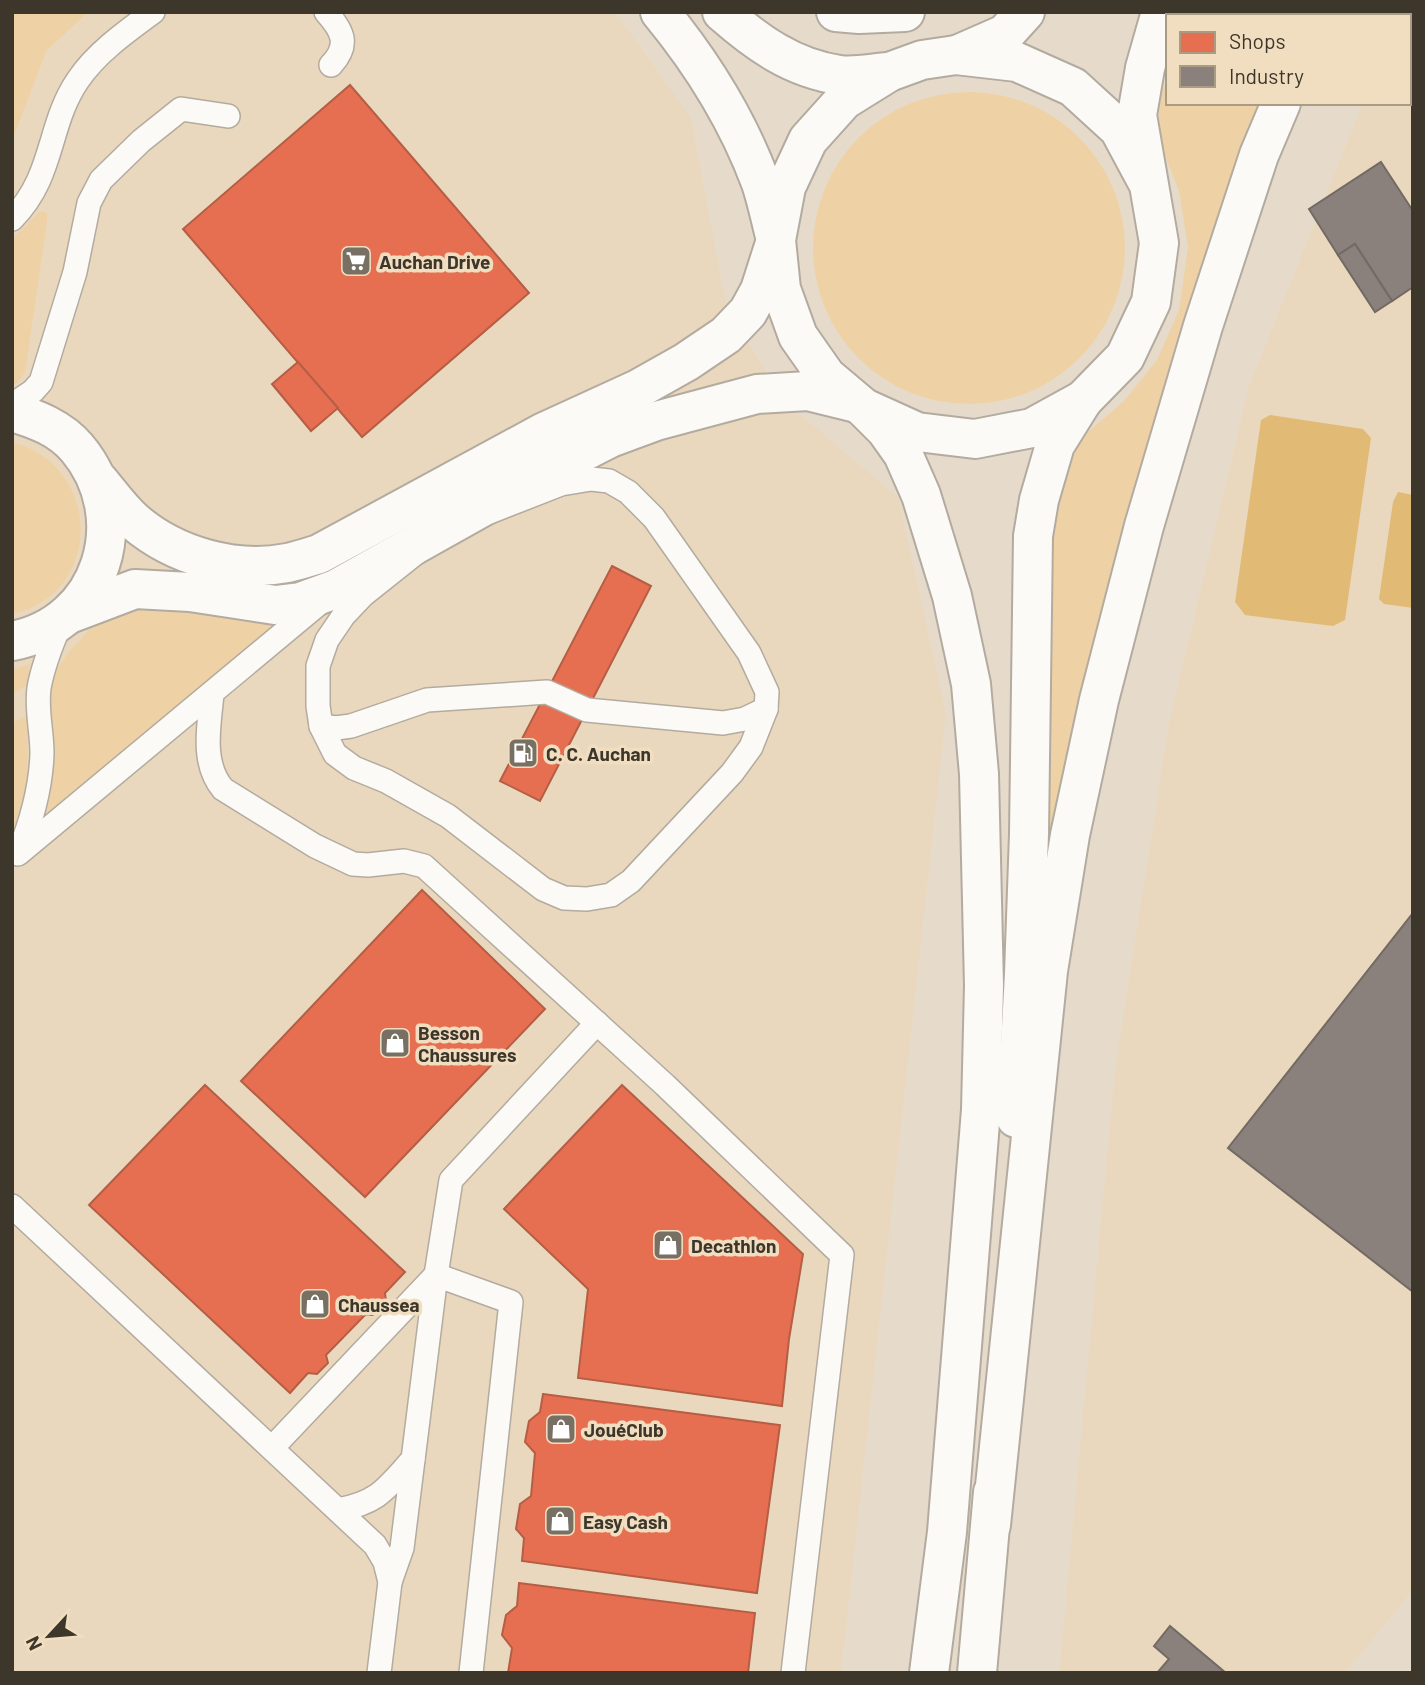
<svg xmlns="http://www.w3.org/2000/svg" width="1425" height="1685" font-family="Barlow,sans-serif">
<style>
.built{fill:#e9d8bd}
.green{fill:#eed2a6}
.water{fill:#e1ba76}
.shops{fill:#e76f51;stroke:#b45e45;stroke-width:2}
.industry{fill:#8a817c;stroke:#736a63;stroke-width:2}
.lines{fill:none;stroke-linecap:round;stroke-linejoin:round}
.lane-casing{stroke:#b3ab9f;stroke-width:26}
.street-casing{stroke:#b3ab9f;stroke-width:42}
.secondary-casing{stroke:#b3ab9f;stroke-width:42}
.primary-casing{stroke:#b3ab9f;stroke-width:42}
.highway-casing{stroke:#b3ab9f;stroke-width:42}
.lane{stroke:#fbfaf7;stroke-width:23}
.street{stroke:#fbfaf7;stroke-width:38}
.secondary{stroke:#fbfaf7;stroke-width:38}
.primary{stroke:#fbfaf7;stroke-width:38}
.highway{stroke:#fbfaf7;stroke-width:38}
.labels{text-anchor:middle;dominant-baseline:central;stroke-width:7;stroke-linejoin:round;paint-order:stroke}
.poi-label{font-size:19px;font-weight:bold;fill:#3d362a;stroke:#f1dec0;text-anchor:start}
</style>
<rect width="100%" height="100%" fill="#e6dbcb"/>
<g class="built">
<path d="M12,12H615L691,118L727,309L785,402L898,497L946,714L841,1673H12Z"/>
<path d="M1401,12H1413V1590L1345,1673H1059L1115,1069L1169,723L1249,386L1363,103H1409V16H1400Z"/>
</g>
<g class="green">
<path d="M12,12H88L46,51L12,141Z"/>
<path d="M1187,12H1298L1296,16H1186Z"/>
<path d="M1168,74V103H1261L1223,201L1152,431L1052,828L1046,831L1054,508L1063,468L1076,442L1124,401L1157,360L1179,310L1188,247L1179,191L1158,138L1159,103Z"/>
<circle cx="969" cy="248" r="156"/>
<path d="M40,211L47,213V222L25,372L16,384H12V240Z"/>
<path d="M12,442C103,466 104,594 12,614Z"/>
<path d="M147,602L282,622L47,813L52,778L50,693L57,669L69,652L98,620Z"/>
<path d="M30,664L28,685L12,694V670Z"/>
<path d="M28,715L27,784L12,836V723Z"/>
</g>
<g class="water">
<path d="M1270,415L1363,429L1371,438L1345,620L1333,626L1245,615L1235,602L1261,420Z"/>
<path d="M1398,492L1413,495V608L1384,604L1379,599L1393,502Z"/>
</g>
<g class="shops">
<path d="M350,85L529,293L362,437L183,229Z"/>
<path d="M298,362L338,408L311,431L272,384Z"/>
<path d="M612,566L651,586L540,801L500,781Z"/>
<path d="M422,890L545,1009L365,1197L241,1081Z"/>
<path d="M205,1085L405,1272L385,1293L386,1301L373,1315H365L326,1355L328,1363L317,1374L308,1373L290,1393L89,1205Z"/>
<path d="M622,1085L803,1254L789,1339L782,1406L578,1378L588,1289L504,1209Z"/>
<path d="M543,1394L780,1425L757,1593L522,1561L524,1538L516,1529L520,1504L531,1496L535,1453L525,1442L529,1421L540,1412Z"/>
<path d="M519,1583L755,1613L748,1673H508L512,1648L502,1635L506,1615L517,1606Z"/>
</g>
<g class="industry">
<path d="M1381,162L1413,211V287L1392,301L1355,244L1338,255L1309,209Z"/>
<path d="M1355,244L1392,301L1375,312L1338,255Z"/>
<path d="M1413,913V1292L1228,1148Z"/>
<path d="M1170,1626L1226,1673H1157L1169,1659L1154,1646Z"/>
</g>
<g class="lines">
<g class="lane-casing">
<g id="lane">
<path d="M326,12C343,31 350,45 331,65"/>
<path d="M12,219C55,176 47,125 78,80C96,53 127,31 153,12"/>
<path d="M12,405L33,391L41,382L75,272L89,203L101,180L141,141L181,109L228,116"/>
<path d="M591,479L609,481L628,492L654,518L749,653L767,692L766,709L751,747L732,773L631,881L611,895L587,899L564,898L543,889L448,816L386,781L354,768L335,754L321,726L318,706V666L327,640L344,615L363,595L446,529L561,484Z"/>
<path d="M212,694C209,726 201,763 223,789L315,846L353,864L368,865L404,861L424,866L665,1085L842,1255L793,1673"/>
<path d="M321,726L336,728L351,726L427,700L547,692L587,710L723,723L745,719L766,709"/>
<path d="M19,852C32,820 41,787 42,753C42,731 36,710 39,688C43,665 52,643 61,622"/>
<path d="M18,854L322,601"/>
<path d="M12,1206L375,1545L385,1562L390,1582L379,1673"/>
<path d="M272,1448L436,1275L511,1302L471,1673"/>
<path d="M338,1510C379,1502 386,1489 413,1459"/>
<path d="M390,1582L402,1548L436,1275L451,1180L597,1023"/>
</g>
</g>
<g class="street-casing">
<g id="street">
<path d="M12,412C36,419 60,428 77,448C135,517 103,624 12,641"/>
<path d="M99,481C110,494 121,510 135,522C175,556 235,573 287,563C298,561 309,557 319,554L544,432L638,389L686,362L726,335L748,312L760,290L776,240"/>
<path d="M69,614L135,589L190,592L275,605L300,602L336,589L557,465L610,438L656,421L757,394L808,391L857,403"/>
</g>
</g>
<g class="secondary-casing">
<g id="secondary">
<path d="M864,408L886,430L903,454L921,495L952,596L971,684L979,774L984,986L981,1110L947,1532L929,1673"/>
<path d="M1016,1118L1024,974L1029,834L1033,536L1039,500L1055,445L1083,400"/>
<path d="M977,1673L993,1492"/>
</g>
</g>
<g class="primary-casing">
<g id="primary">
<path d="M957,55L1005,34L1025,12"/>
<path d="M1148,183L1119,129L1073,87L1017,62L956,55L922,60L889,72L844,100L808,140L786,187L776,240L781,289L798,336L826,376L864,408L917,432L975,439L1032,428L1083,400L1125,357L1151,302L1159,243L1137,115L1145,68L1161,12"/>
</g>
</g>
<g class="highway-casing">
<g id="highway">
<path d="M660,12C702,63 738,121 761,183C767,201 771,221 776,240"/>
<path d="M722,12C756,42 793,69 840,75C855,77 873,73 889,72"/>
<path d="M836,12L859,14L905,12"/>
<path d="M1320,16L1321,12"/>
<path d="M991,1525L1048,971L1070,835L1099,700L1144,526L1203,326L1259,155L1281,103"/>
</g>
</g>
<use href="#lane" class="lane"/>
<use href="#street" class="street"/>
<use href="#secondary" class="secondary"/>
<use href="#primary" class="primary"/>
<use href="#highway" class="highway"/>
</g>
<defs>
<g id="supermarket-square" transform="scale(1.575)"><rect x="-9" y="-9" width="18" height="18" rx="4" fill="#787062" stroke="#f1dec0"/><path d="M-6-5.5h2.5l.6 2H6L4.5 2H-2.5L-4.4-4H-6ZM-1.5 3.2a1.3 1.3 0 1 0 .1 0ZM3 3.2a1.3 1.3 0 1 0 .1 0Z" fill="#fff"/></g>
<g id="fuel-square" transform="scale(1.575)"><rect x="-9" y="-9" width="18" height="18" rx="4" fill="#787062" stroke="#f1dec0"/><path d="M-5.5-6h7V0h2V4h1.3V-2.5L3-4.5l.8-.8L6-3V5H2.5V1h-1V6h-7ZM-4.2-4.7v3.2H.2V-4.7Z" fill="#fff"/></g>
<g id="shop-square" transform="scale(1.575)"><rect x="-9" y="-9" width="18" height="18" rx="4" fill="#787062" stroke="#f1dec0"/><path d="M-5-2.5h2.3a2.7 3.5 0 0 1 5.4 0H5L5.5 6h-11ZM-1.5-2.5h3a1.5 2.3 0 0 0-3 0Z" fill="#fff"/></g>
</defs>
<g fill-rule="evenodd">
<use href="#supermarket-square" x="356" y="261"/>
<use href="#fuel-square" x="523" y="753"/>
<use href="#shop-square" x="395" y="1043"/>
<use href="#shop-square" x="668" y="1245"/>
<use href="#shop-square" x="315" y="1304"/>
<use href="#shop-square" x="561" y="1429"/>
<use href="#shop-square" x="560" y="1521"/>
</g>
<g class="labels">
<g class="poi-label">
<text x="379" y="261">Auchan Drive</text>
<text x="546" y="753">C. C. Auchan</text>
<text x="418" y="1032">Besson<tspan x="418" dy="22">Chaussures</tspan></text>
<text x="691" y="1245">Decathlon</text>
<text x="338" y="1304">Chaussea</text>
<text x="584" y="1429">JouéClub</text>
<text x="583" y="1521">Easy Cash</text>
</g>
</g>
<rect width="1425" height="1685" fill="none" stroke="#3d362a" stroke-width="28"/>
<rect x="1166" y="14" width="245" height="91" fill="#f1dec0" stroke="#a99b84" stroke-width="2"/>
<rect x="1180" y="32" width="35" height="21" fill="#e76f51" stroke="#a99b84" stroke-width="2"/>
<text x="1229" y="49" font-size="21" fill="#3d362a">Shops</text>
<rect x="1180" y="66" width="35" height="21" fill="#8a817c" stroke="#a99b84" stroke-width="2"/>
<text x="1229" y="84" font-size="21" fill="#3d362a">Industry</text>
<g transform="translate(49 1636) rotate(244)" stroke="#f1dec0" stroke-width="5" paint-order="stroke">
<path d="M0-5L12 26L0 18L-12 26Z" fill="#3d362a"/>
<text y="-10" font-size="19" font-weight="bold" text-anchor="middle" fill="#3d362a">N</text>
</g>
</svg>
